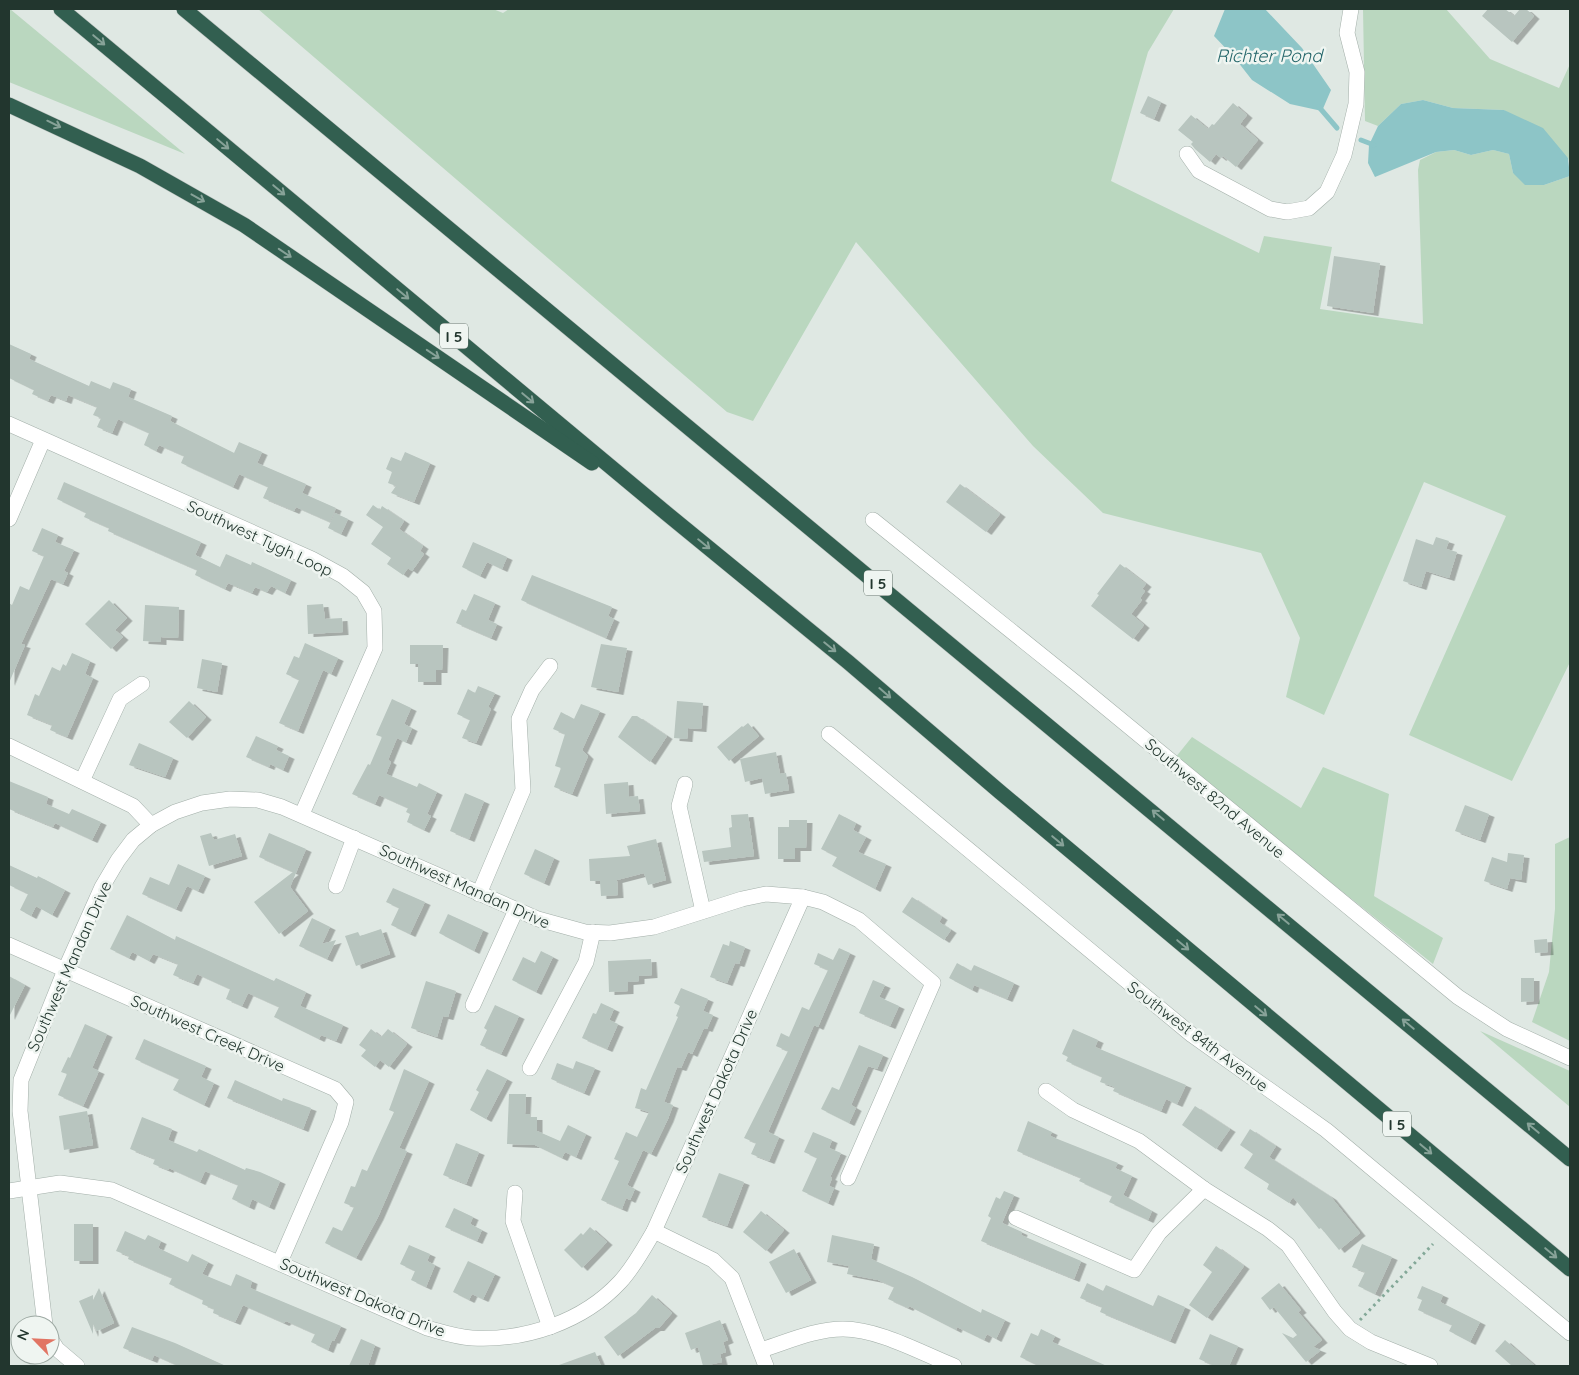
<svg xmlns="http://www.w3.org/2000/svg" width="1579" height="1375" font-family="Quicksand,sans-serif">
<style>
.green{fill:#bad7bf}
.water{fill:#8dc5c7}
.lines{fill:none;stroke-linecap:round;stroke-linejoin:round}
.stream{stroke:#8dc5c7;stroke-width:5}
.building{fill:#b8c5bf;filter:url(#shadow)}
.minor-casing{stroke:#a3afa9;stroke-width:16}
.highway-casing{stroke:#bdc3c0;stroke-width:16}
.path{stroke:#83a898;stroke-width:3;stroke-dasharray:2.5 4;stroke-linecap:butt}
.minor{stroke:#fff;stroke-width:15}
.highway{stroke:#325f50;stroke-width:15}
.oneway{stroke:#87a298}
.labels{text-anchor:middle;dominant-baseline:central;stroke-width:5;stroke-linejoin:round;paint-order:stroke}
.shield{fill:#eff5f1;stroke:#606f68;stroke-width:1}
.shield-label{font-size:15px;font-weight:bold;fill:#22362e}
.street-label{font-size:16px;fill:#22362e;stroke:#eff5f1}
.water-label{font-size:18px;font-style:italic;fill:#24666a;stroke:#eff5f1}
</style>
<defs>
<filter id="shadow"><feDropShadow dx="5.5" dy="3" stdDeviation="0" flood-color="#0004"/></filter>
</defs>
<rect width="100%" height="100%" fill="#dfe8e3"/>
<g class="green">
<path d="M9,9H10L185,154L9,82Z"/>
<path d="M258,9H493L503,13L509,9H1174L1148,52L1111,181L1259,253L1264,236L1332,247L1320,309L1423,324L1418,170L1420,160L1436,152L1454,150L1471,155L1493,150L1509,154L1513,173L1544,185L1570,176V662L1512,781L1409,735L1506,516L1424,482L1324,715L1286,697L1300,638L1261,553L1103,513L1033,446L856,242L753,421L727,412Z"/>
<path d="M1363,9H1446L1490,59L1559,88L1570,64V164L1568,158L1504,110L1453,108L1423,100L1401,104L1378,126L1365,121Z"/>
<path d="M1192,737L1301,808L1323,767L1389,794L1374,896L1443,938L1433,964L1175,758Z"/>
<path d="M1570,837V1041L1532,1022L1549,972L1555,909V844Z"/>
<path d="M1480,1031L1570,1071V1107Z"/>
</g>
<g class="water">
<path d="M1225,9H1265L1302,48L1331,90L1322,111L1290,104L1252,80L1234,57L1214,36Z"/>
<path d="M1423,100L1453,108L1504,110L1543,128L1568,158L1570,176L1544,185H1525L1513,173L1509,154L1493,150L1471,155L1454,150L1436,152L1375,177L1368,163L1369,145L1378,126L1401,104Z"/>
</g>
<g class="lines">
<g class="stream">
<path d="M1319,107L1337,128"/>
<path d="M1361,140L1374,145"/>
</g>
</g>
<g class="building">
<path d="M1488,9H1505L1514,16L1520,9H1526L1534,16L1512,42L1482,16Z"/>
<path d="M1148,96L1161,102L1154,119L1140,113Z"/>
<path d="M1233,103L1247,115L1240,124L1258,140L1236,167L1223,156L1221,158L1216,154L1210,162L1195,149L1191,144L1193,142L1178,130L1191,115L1208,129L1212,124L1214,125Z"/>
<path d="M1334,256L1380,263L1373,313L1327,306Z"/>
<path d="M9,344L31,354L29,359L89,386L91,381L110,389L113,382L131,389L128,397L172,416L170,421L234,453L239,442L262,452L257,463L306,484L302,493L336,508L330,522L296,507L294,511L263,498L268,487L239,474L233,487L181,463L184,456L159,445L156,451L144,445L149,433L118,419L112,433L97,427L101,418L93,415L97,407L68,395L66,401L51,395L48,401L32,394L34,390L9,378Z"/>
<path d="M405,452L430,463L414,502L391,493L396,486L388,483L392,472L386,469L391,457L401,461Z"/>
<path d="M64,482L201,542L195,555L220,567L226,554L251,565L252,562L291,580L285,593L271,586L267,592L255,587L252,593L228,583L225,589L195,575L197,570L108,531L109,528L84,517L86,513L57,499Z"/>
<path d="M960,484L1000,514L986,532L946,502Z"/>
<path d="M373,505L380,510L382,506L404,521L399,529L423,546L420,551L424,554L412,571L408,568L403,575L387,564L391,558L371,544L383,527L366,515Z"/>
<path d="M335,513L348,519L341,534L328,528Z"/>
<path d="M42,528L58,535L55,542L74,550L64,571L68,573L63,584L51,579L21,644L25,645L9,683V603L12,605L20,586L29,590L44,556L32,551Z"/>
<path d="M1436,537L1449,541L1446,549L1457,552L1449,578L1426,571L1421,587L1403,581L1416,539L1433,545Z"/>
<path d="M473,542L507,557L502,569L487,562L480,576L462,567Z"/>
<path d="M1120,564L1146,584L1142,589L1145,591L1140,598L1142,600L1131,614L1144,625L1133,639L1091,606L1099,595L1097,594Z"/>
<path d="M532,575L612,607L608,616L614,619L606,638L521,600Z"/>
<path d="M474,594L495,603L488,620L497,624L491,638L456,623L462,609L466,611Z"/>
<path d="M109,600L127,618L115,630L123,637L111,649L85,624Z"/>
<path d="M323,604L325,619L342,618L343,632L308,634L307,605Z"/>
<path d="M145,605L179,607L178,638L161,637V642L143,641Z"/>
<path d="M305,643L338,658L331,674L323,670L298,731L279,723L299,680L286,674L294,656L299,658Z"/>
<path d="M601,644L627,648L618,692L591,687Z"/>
<path d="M410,645H443L442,670H436V682H418V664H410Z"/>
<path d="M72,653L90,661L85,674L93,678L67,737L50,730L52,725L27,715L35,694L39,696L52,667L60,671L63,664L66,666Z"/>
<path d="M202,659L222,663L217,692L197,688Z"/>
<path d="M478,686L495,693L488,707L491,709L476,743L462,738L470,720L457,714L468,689L475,693Z"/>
<path d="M392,699L411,708L404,724L412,728L406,742L397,738L388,760L391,762L386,774L417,787L419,783L437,792L427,814L431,816L424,830L407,822L410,814L406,812L408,808L379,795L375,804L352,794L368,764L370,765L382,737L376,735Z"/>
<path d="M189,701L206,717L187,738L169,722Z"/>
<path d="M677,701L703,703L701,729L688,728L687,739L674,738Z"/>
<path d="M581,704L600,711L582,750L588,756L572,794L554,787L561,768L555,766L565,734L553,729L561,712L574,719Z"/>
<path d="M632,716H637L667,736L650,762L618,737Z"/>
<path d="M748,723L759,736L729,761L717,747L742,726L743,727Z"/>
<path d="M256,736L278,746L276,750L289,756L283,770L270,764L269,767L246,757Z"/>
<path d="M139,743L173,758L165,777L129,765Z"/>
<path d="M776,752L780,774L786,773L789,790L765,794L762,778L745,782L740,759Z"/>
<path d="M9,781L48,797L46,804L69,814L72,809L101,822L92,840L55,823L53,827L9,809Z"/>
<path d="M628,782L629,797L638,796L640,811L606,814L604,784Z"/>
<path d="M465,793L484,801L469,839L450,831Z"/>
<path d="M1465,805L1489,814L1480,840L1455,831Z"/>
<path d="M748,814L754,856L704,862L702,851L731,847L729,828L732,827L731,815Z"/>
<path d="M839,814L856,823L853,830L866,837L858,852L886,864L875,889L832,866L837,857L821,849Z"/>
<path d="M789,820H807L806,848H795V859H778V827H789Z"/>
<path d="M211,833L214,840L235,834L242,856L209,866L200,836Z"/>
<path d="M269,833L306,849L290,887L308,911L279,934L254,902L293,872L259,857Z"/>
<path d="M656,839L666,880L648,885L644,873L617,880L618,895L601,896L600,881H590L589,859L630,856L627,846Z"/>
<path d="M535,849L554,858L544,883L524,874Z"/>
<path d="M1508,853L1524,855L1521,880L1510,878L1507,889L1484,881L1492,857L1507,862Z"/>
<path d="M178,864L205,876L198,891L187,886L176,909L142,894L150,877L169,885Z"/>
<path d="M9,865L37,878L38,876L65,890L52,915L36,906L31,916L20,910L28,894L9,885Z"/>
<path d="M393,888L425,902L410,934L391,925L399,908L386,902Z"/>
<path d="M912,897L942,917L939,922L951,930L944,940L902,912Z"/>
<path d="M448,914L483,930L474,951L439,933Z"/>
<path d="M127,915L175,940L176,936L274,981L276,978L306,992L300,1006L343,1025L336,1041L321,1035L319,1039L274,1017L279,1007L248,993L242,1006L226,999L230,989L197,974L193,983L173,975L178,964L153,954L149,961L132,952L129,958L110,949Z"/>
<path d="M312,918L330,927L322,944L336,940L327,959L299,946Z"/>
<path d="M381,929L390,954L356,966L345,936L358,932L360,936Z"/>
<path d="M1547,939L1548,952L1535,953L1534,940Z"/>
<path d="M730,941L745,947L739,964L735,963L727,983L710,977L723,944L729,946Z"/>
<path d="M839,948L850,953L818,1027L814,1025L768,1132L779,1137L769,1161L751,1154L756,1143L744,1138L788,1051L776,1046L781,1033L789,1037L802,1007L809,1010L828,970L814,964L818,953L833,960Z"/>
<path d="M541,951L553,957L536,992L512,980L523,957L535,963Z"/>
<path d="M651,959L652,975L639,976V981L628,982V991L609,992L608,961Z"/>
<path d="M957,963L971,971L974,965L1014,983L1007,999L974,985L972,990L949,978Z"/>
<path d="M9,976L25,985L9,1017Z"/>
<path d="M1521,978H1534V1001L1521,1002Z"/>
<path d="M873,980L885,985L879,997L899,1006L890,1026L859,1013Z"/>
<path d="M426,981L456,991L448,1017L443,1016L437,1037L411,1028Z"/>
<path d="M681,988L708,999L703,1011L713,1015L707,1029L704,1028L692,1054L688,1052L681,1068L677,1067L664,1102L673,1105L668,1119L651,1154L643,1150L627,1185L635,1189L630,1200L626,1198L622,1209L601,1200L619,1161L614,1159L626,1132L637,1137L649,1112L635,1108L641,1088L646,1090L678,1017L676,1016L680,1006L674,1003Z"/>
<path d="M601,1003L614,1009L609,1020L618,1024L607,1049L582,1038L593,1013L596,1014Z"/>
<path d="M495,1005L519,1016L501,1054L480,1045L487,1030L484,1028Z"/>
<path d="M85,1024L107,1034L92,1068L99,1071L83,1106L58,1095L67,1074L61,1072L68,1057L70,1058Z"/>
<path d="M371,1029L381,1037L388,1029L407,1044L389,1067L380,1060L375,1067L361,1056L366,1050L359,1045Z"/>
<path d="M1073,1029L1098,1040L1095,1047L1186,1085L1177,1104L1166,1099L1161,1111L1113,1091L1115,1087L1100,1082L1102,1077L1066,1061L1068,1057L1062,1054Z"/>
<path d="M144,1039L206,1066L201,1077L214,1083L204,1105L173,1090L179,1079L135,1059Z"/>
<path d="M859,1045L883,1055L877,1069L868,1066L851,1105L856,1108L849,1123L821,1109L832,1087L839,1090Z"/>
<path d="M576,1061L595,1068L584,1093L551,1079L557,1063L573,1069Z"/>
<path d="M404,1069L429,1081L399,1148L407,1151L378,1217L356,1258L325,1243L333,1227L342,1231L354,1207L344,1203L351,1186L355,1187L362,1169L367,1171L394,1112L389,1110Z"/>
<path d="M487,1069L507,1079L486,1119L470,1110L479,1092L476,1090Z"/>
<path d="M235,1080L282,1101L283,1098L311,1108L303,1129L227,1098Z"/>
<path d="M509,1094H526L525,1114H530V1117H537V1131L560,1141L568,1125L586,1134L576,1157L565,1152L562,1158L535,1145L507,1144Z"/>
<path d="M1195,1106L1230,1129L1216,1149L1182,1125Z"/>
<path d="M87,1111L93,1145L64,1150L59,1116Z"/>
<path d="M142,1117L172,1129L168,1140L197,1152L199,1149L245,1170L246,1168L260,1172L280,1181L269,1207L252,1199L249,1207L232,1199L238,1185L205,1171L200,1182L169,1168L168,1170L153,1164L155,1159L130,1149Z"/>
<path d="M1028,1121L1052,1132L1050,1136L1118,1163L1115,1168L1132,1176L1123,1195L1152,1211L1148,1220L1109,1202L1112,1196L1079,1181L1081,1178L1017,1151Z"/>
<path d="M1250,1129L1276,1146L1269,1157L1331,1197L1360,1233L1339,1250L1321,1228L1319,1229L1293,1197L1289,1203L1267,1189L1269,1184L1244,1168L1253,1154L1240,1145Z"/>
<path d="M813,1132L832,1140L829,1148L841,1153L830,1177L832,1178L829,1186L834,1188L828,1203L802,1191L817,1158L804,1152Z"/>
<path d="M456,1143L479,1152L466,1184L443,1175Z"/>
<path d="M719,1173L744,1182L727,1226L702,1217Z"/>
<path d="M1004,1191L1014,1195L1002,1223L1022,1232L1021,1235L1081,1261L1074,1279L981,1241L991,1218L988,1216L996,1197L1000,1199Z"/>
<path d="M454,1208L473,1217L470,1224L482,1230L477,1241L445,1227Z"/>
<path d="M761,1211L784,1230L766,1251L743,1232Z"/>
<rect x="74" y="1224" width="19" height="37"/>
<path d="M590,1227L607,1242L582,1268L564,1250L581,1233L583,1235Z"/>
<path d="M125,1231L145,1240L148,1235L161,1241L158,1248L188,1262L192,1254L208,1262L202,1274L231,1286L236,1274L252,1281L250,1288L341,1326L334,1341L332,1340L328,1350L311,1342L315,1334L286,1321L284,1323L243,1305L235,1322L213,1313L214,1309L202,1304L203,1300L169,1284L172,1278L128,1259L129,1256L116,1251Z"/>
<path d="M832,1235L874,1244L871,1259L912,1277L981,1313L982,1309L1005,1320L996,1339L987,1334L984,1340L957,1327L956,1330L909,1306L908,1308L888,1299L894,1287L878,1280L847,1274L849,1266L827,1262Z"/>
<path d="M1362,1244L1392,1257L1375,1294L1358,1286L1365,1272L1352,1267Z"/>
<path d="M409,1245L430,1254L427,1261L435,1265L426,1287L411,1280L415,1271L400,1264Z"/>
<path d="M1216,1246L1244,1266L1207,1318L1189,1305L1212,1272L1203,1265Z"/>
<path d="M794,1249L811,1280L786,1293L769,1262Z"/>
<path d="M468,1261L495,1274L483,1299L472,1294L469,1300L453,1292Z"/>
<path d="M1087,1283L1103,1291L1106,1285L1153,1306L1158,1295L1185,1307L1170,1341L1100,1312L1102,1307L1080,1298Z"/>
<path d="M1279,1283L1301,1310L1298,1312L1322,1340L1313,1347L1321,1350L1306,1362L1282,1333L1293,1338L1297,1335L1274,1307L1270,1310L1261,1298Z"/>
<path d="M1422,1286L1443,1295L1440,1302L1480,1322L1470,1342L1449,1331L1452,1325L1418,1310L1422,1300L1417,1298Z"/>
<path d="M99,1288L114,1323L97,1331L93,1324V1334L79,1301L93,1295V1300Z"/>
<path d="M652,1295L672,1313L659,1328H655L618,1356L604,1337L636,1313Z"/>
<path d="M720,1320L728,1340L723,1342L726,1352L720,1354L722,1362L703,1366L698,1347L691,1350L685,1333Z"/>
<path d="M132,1327L175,1343L226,1366H179L154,1355L152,1360L123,1348Z"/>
<path d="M1041,1329L1055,1336L1052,1342L1107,1366H1039L1020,1357L1031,1333L1038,1336Z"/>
<path d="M1210,1334L1238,1346L1229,1366H1215L1199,1359Z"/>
<path d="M361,1339L375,1345L368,1366H349Z"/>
<path d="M1505,1340L1535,1366H1512L1495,1351Z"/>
<path d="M595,1352L601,1366H560L559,1365Z"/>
</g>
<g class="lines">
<g class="minor-casing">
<g id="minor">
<path d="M1187,154L1199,171L1270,209L1287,212L1309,208L1327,192L1344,155L1356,104L1357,72L1347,33L1351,9"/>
<path d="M9,424L312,559L343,576L363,592L374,611L375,648L302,814"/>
<path d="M9,519L43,440"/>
<path d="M873,520L1076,683L1458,997L1507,1029L1570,1058"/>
<path d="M829,734L1192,1035L1326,1130L1570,1333"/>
<path d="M9,746L133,806L151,825"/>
<path d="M82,781L120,699L142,684"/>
<path d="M685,784L679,806L703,911"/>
<path d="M336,886L354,838"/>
<path d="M479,894L523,790L519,719L532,690L550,666"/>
<path d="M9,945L335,1089L346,1102L341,1122L280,1262"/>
<path d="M473,1005L516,910"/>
<path d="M530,1068L586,962L593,932"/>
<path d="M1046,1091L1073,1110L1139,1141L1204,1189L1268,1229L1288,1245L1335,1312L1350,1329L1371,1342L1430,1366"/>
<path d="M9,1191L60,1183L112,1190L427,1328C442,1332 456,1337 472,1338C525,1341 583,1322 620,1282C634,1267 644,1248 654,1231L803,897"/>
<path d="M515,1193L513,1221L550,1327"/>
<path d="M1016,1218L1134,1270L1159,1233L1204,1189"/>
<path d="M654,1231L713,1260L732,1278L766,1366"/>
<path d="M45,1325L20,1111L21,1080L65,970L102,887L118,860L133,840L151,825L175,812L202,803L230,799L258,800L282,807L538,919L585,932L610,933L654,927L742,899L766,894L803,897L823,902L859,920L933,983L848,1178"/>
<path d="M50,1338L57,1349L77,1366"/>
<path d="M761,1350C787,1342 815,1329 843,1329C879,1329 921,1353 954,1366"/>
</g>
</g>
<g class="highway-casing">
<g id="highway">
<path d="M61,9L666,513L848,662L1000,792L1570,1269"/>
<path d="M184,9L1570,1159"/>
<path d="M9,105L140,166L244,225L592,463"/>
</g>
</g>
<path class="path" d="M1360,1320L1433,1244"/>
<use href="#minor" class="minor"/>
<use href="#highway" class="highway"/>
</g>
<defs><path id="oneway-shaft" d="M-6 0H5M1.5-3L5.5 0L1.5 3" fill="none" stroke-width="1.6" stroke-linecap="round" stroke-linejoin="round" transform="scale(1.25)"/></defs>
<g class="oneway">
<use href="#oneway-shaft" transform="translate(99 40) rotate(40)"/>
<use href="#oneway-shaft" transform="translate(54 124) rotate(26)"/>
<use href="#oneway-shaft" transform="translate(223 144) rotate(40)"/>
<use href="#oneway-shaft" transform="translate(279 190) rotate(40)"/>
<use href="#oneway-shaft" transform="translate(198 198) rotate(29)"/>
<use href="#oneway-shaft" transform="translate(285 253) rotate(34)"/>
<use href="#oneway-shaft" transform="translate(403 294) rotate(40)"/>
<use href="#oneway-shaft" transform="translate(433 354) rotate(34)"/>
<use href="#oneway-shaft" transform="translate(528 398) rotate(40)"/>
<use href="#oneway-shaft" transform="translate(704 544) rotate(39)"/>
<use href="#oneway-shaft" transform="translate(830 647) rotate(39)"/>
<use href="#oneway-shaft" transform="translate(885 693) rotate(41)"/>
<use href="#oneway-shaft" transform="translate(1158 815) rotate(-140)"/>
<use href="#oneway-shaft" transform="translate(1058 841) rotate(40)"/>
<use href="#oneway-shaft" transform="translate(1283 919) rotate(-140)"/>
<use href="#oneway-shaft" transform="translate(1183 945) rotate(40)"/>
<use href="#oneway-shaft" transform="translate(1261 1011) rotate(40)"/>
<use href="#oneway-shaft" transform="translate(1408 1024) rotate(-140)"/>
<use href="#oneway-shaft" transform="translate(1533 1128) rotate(-140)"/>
<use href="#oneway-shaft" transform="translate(1426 1149) rotate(40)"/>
<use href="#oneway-shaft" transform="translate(1551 1253) rotate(40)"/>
</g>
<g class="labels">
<g class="shield">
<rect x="440" y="323.5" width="28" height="25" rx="4"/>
<rect x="864" y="570.5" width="28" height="25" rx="4"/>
<rect x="1383" y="1111.5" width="28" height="25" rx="4"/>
</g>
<g class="shield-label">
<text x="454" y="336">I 5</text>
<text x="878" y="583">I 5</text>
<text x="1397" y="1124">I 5</text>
</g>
<g class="street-label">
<text transform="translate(260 538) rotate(25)">Southwest Tygh Loop</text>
<text transform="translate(1215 798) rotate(40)">Southwest 82nd Avenue</text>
<text transform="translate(465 886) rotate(24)">Southwest Mandan Drive</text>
<text transform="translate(69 966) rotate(-66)">Southwest Mandan Drive</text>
<text transform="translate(208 1033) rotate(24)">Southwest Creek Drive</text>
<text transform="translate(1198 1036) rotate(37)">Southwest 84th Avenue</text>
<text transform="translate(716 1091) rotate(-66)">Southwest Dakota Drive</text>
<text transform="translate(363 1297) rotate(23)">Southwest Dakota Drive</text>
</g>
<g class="water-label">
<text x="1269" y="55">Richter Pond</text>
</g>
</g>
<rect width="1579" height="1375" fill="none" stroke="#22362e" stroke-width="20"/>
<g transform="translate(35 1340) rotate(294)"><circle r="24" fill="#eff5f1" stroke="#9da9a3"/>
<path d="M0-4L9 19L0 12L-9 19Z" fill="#e17564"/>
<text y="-8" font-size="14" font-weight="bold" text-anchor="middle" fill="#22362e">N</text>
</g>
</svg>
